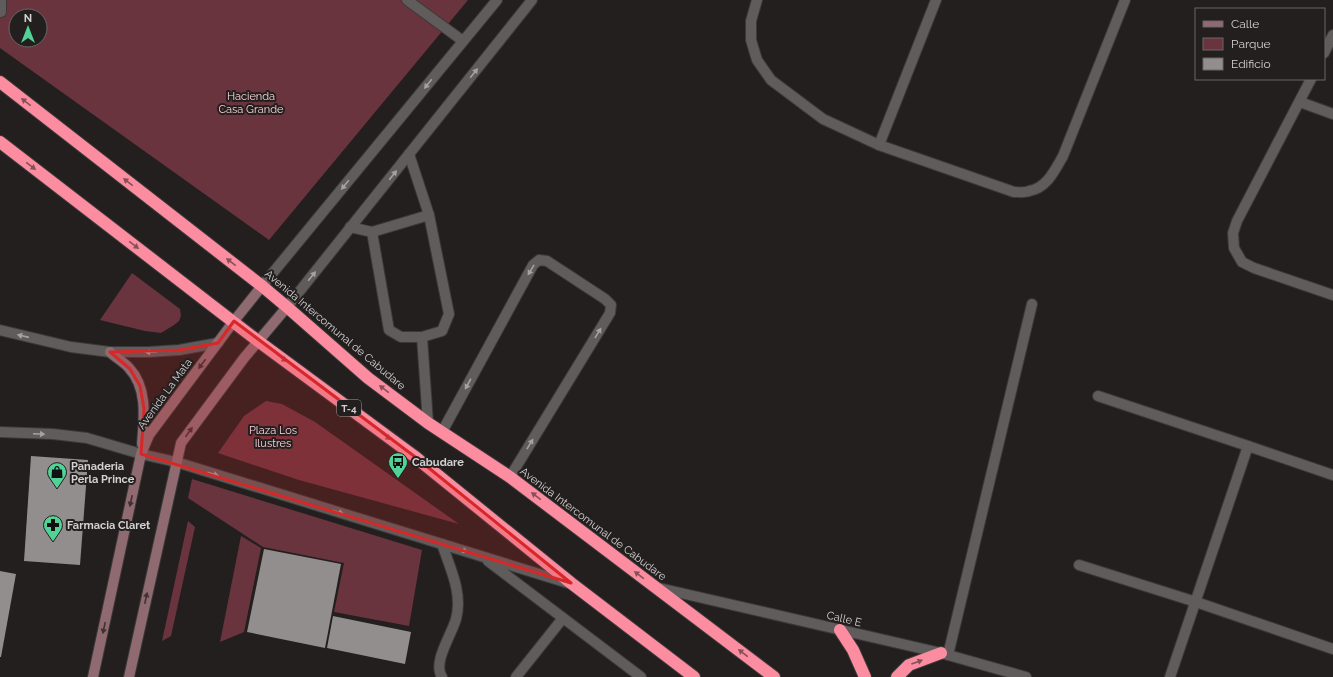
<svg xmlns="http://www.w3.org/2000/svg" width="1333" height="677" font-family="Raleway,sans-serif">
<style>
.green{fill:#6a343e;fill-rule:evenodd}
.building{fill:#928e8e}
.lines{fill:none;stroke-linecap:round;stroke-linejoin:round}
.lane-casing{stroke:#3c3939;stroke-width:12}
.street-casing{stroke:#3c3939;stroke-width:12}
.secondary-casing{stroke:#3c3939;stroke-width:12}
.highway-casing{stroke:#3c3939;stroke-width:14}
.lane{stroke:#605c5c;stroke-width:10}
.street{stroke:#605c5c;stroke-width:10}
.secondary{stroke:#8f6a70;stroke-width:10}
.highway{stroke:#fc8c9f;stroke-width:12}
.oneway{fill:#a6a2a3}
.oneway2{fill:#855059}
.oneway3{fill:#3e3233}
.marked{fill:#d62828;fill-opacity:0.2;stroke:#d62828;stroke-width:3;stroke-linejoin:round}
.labels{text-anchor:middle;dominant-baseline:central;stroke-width:4;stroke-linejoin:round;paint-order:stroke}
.shield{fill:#231f1f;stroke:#9f9c9c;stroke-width:1}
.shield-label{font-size:10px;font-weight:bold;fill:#d4d1d2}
.park-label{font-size:11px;fill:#fdd2d8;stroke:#231f1f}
.street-label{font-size:11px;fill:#d4d1d2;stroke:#231f1f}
.poi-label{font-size:11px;font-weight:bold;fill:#d4d1d2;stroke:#231f1f;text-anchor:start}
</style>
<rect width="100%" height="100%" fill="#231f1f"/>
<g class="green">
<path d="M0,0H468L269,240L0,48ZM16,16H40V40H16Z"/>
<path d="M132,273L180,309L181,316L179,321L174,325L161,333L145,331L100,320Z"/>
<path d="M266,401L282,404L315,422L459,524L299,480L218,453L244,416Z"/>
<path d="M192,479L422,550L409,626L334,612L344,563L263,547L188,498Z"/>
<path d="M188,521L195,527L171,636L162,641Z"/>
<path d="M241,536L261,548L244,632L220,642Z"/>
</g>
<g class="building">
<path d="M31,456L88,460L80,565L24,561Z"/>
<path d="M264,549L341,564L325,648L247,632Z"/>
<path d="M0,571L16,574L1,657H0Z"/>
<path d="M333,616L411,632L405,664L327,648Z"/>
</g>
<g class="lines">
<g class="lane-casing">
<g id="lane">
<path d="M407,0L463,41"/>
<path d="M1,12V0"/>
<path d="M409,154L429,215L449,314L442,331L422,337L428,423"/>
<path d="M350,227L372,232L389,330L401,337H422"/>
<path d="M372,232L429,215"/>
<path d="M442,432L533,265L539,260L547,261L605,299L611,305L610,313L510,477"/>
<path d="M442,677C432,663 452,634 456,619C463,593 450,568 442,544"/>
<path d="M516,677L563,618"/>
</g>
</g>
<g class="street-casing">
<g id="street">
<path d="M757,0L751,21V40L757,60L771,80L823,119L879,145L1014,192C1019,192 1025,193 1029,191C1047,188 1055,170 1063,156L1125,0"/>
<path d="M1324,53L1333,35"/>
<path d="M1311,79L1237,221L1233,233L1234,248L1242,262L1254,268L1333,295"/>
<path d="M1300,102L1333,114"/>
<path d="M879,145L936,0"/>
<path d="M262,286L497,0"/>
<path d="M287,307L532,0"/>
<path d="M0,330L71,347L110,352H148L179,350L218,343"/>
<path d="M1098,396L1248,446"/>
<path d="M0,432L53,434L87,438L141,454L176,462L568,583"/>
<path d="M488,561L641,677"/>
<path d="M1079,565L1196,602L1333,649"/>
<path d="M659,588L941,653L1026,677"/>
<path d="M948,655L1032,304"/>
<path d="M1170,677L1248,446L1333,475"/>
</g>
</g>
<g class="secondary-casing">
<g id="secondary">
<path d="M110,352C116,358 124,362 129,368C148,388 144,419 142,444"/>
<path d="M93,677L141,454L149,435L234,321L262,286"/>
<path d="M129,677L181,443L244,358L287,307"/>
</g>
</g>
<g class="highway-casing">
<g id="highway">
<path d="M0,82L262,286L287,307L368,378L428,423L510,477L774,677"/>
<path d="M0,142L258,341L414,456L571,583L694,677"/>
<path d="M840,630L853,650L865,677"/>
<path d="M897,677L909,665L941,653"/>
</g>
</g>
<use href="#lane" class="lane"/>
<use href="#street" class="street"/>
<use href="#secondary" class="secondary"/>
<use href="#highway" class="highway"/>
</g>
<defs><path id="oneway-solid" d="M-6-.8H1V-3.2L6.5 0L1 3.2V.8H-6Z"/></defs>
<g class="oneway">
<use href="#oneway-solid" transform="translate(474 73) rotate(-51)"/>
<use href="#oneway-solid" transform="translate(428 84) rotate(129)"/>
<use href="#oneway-solid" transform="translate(393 175) rotate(-51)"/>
<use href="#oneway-solid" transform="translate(345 185) rotate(129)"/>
<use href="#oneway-solid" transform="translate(531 270) rotate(121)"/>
<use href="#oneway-solid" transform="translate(312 276) rotate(-51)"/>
<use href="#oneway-solid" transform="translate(598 333) rotate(-59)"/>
<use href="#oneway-solid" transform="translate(23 336) rotate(-167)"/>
<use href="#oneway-solid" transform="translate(151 352) rotate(177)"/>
<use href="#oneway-solid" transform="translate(468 384) rotate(119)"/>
<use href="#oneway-solid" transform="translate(39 434) rotate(2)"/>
<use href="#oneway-solid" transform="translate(530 444) rotate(-59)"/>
<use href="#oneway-solid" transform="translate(213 474) rotate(17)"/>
<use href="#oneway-solid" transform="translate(338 512) rotate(17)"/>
<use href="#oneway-solid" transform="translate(462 550) rotate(17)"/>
</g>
<g class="oneway2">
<use href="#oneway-solid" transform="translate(26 102) rotate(-142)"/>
<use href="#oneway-solid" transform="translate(31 166) rotate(37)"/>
<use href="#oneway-solid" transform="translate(128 182) rotate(-142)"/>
<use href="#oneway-solid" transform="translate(134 245) rotate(37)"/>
<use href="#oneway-solid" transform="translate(231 262) rotate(-142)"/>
<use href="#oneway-solid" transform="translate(282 358) rotate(37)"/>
<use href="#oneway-solid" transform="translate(384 389) rotate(-143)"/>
<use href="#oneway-solid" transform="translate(386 436) rotate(37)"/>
<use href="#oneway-solid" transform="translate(536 496) rotate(-143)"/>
<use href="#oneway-solid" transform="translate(639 575) rotate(-143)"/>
<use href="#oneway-solid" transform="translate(743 653) rotate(-143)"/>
<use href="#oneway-solid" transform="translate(917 662) rotate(-20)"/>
</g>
<g class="oneway3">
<use href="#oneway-solid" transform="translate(202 364) rotate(127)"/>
<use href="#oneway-solid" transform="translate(189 432) rotate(-54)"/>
<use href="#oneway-solid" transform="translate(131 501) rotate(102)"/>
<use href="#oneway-solid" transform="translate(146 598) rotate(-78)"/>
<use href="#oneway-solid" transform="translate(104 628) rotate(102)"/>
</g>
<path class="marked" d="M234,321L414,456L571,583L141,454L144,409L140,386L130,369L110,352L179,350L218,343Z"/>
<defs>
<g id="bus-pin" transform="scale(1)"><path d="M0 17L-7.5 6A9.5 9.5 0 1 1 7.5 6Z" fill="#51d397" stroke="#231f1f"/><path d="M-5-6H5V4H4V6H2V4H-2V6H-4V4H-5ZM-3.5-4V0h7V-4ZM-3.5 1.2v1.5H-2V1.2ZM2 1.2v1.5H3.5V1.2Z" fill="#111"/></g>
<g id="shop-pin" transform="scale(1)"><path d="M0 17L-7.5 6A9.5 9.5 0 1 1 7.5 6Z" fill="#51d397" stroke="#231f1f"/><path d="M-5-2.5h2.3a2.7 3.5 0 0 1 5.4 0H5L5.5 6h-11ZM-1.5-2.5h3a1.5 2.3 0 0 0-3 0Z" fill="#111"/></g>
<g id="pharmacy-pin" transform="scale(1)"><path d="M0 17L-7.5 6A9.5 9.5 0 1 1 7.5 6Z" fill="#51d397" stroke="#231f1f"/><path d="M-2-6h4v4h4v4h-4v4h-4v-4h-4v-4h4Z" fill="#111"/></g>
</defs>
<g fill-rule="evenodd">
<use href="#bus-pin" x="398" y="462"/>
<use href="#shop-pin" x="57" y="472"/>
<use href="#pharmacy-pin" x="53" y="525"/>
</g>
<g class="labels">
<rect class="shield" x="337" y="400" width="24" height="16" rx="3"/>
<g class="shield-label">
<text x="349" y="408">T-4</text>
</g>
<g class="park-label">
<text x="251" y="96">Hacienda<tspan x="251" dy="13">Casa Grande</tspan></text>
<text x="273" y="430">Plaza Los<tspan x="273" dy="13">Ilustres</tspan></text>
</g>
<g class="street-label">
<text transform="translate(335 330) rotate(40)">Avenida Intercomunal de Cabudare</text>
<text transform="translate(165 394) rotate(-54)">Avenida La Mata</text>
<text transform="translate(593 524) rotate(37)">Avenida Intercomunal de Cabudare</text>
<text transform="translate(844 619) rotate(13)">Calle E</text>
</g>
<g class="poi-label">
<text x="412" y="462">Cabudare</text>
<text x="71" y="466">Panaderia<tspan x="71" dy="13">Perla Prince</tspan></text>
<text x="67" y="525">Farmacia Claret</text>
</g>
</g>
<rect x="1195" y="8" width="130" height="72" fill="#231f1f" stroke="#6a6667"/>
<rect x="1203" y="21" width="20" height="6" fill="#8f6a70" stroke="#6a6667"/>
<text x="1231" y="28" font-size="12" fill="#d4d1d2">Calle</text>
<rect x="1203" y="38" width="20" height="12" fill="#6a343e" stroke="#6a6667"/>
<text x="1231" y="48" font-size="12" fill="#d4d1d2">Parque</text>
<rect x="1203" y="58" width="20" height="12" fill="#928e8e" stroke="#6a6667"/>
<text x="1231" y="68" font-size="12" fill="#d4d1d2">Edificio</text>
<g transform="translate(28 28)"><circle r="19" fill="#231f1f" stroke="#6a6667"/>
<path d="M0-3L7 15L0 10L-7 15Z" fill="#51d397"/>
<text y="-6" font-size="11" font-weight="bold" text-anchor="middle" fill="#d4d1d2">N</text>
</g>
</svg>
